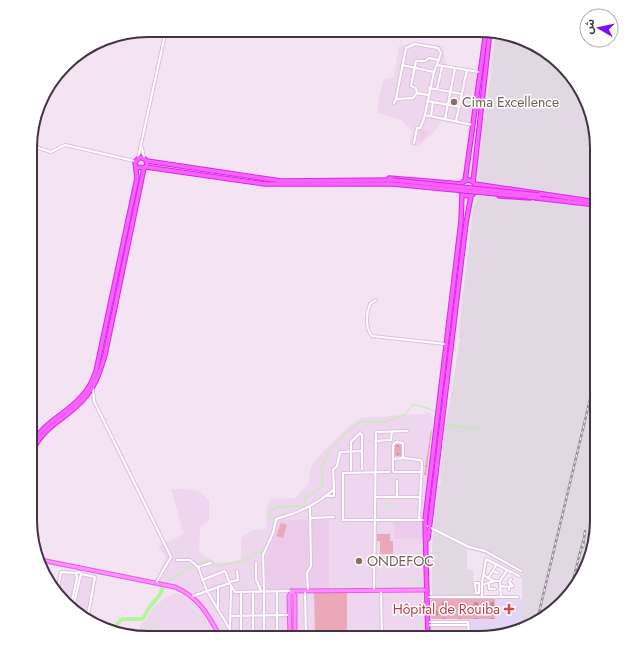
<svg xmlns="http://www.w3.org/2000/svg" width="627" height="668" font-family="Jost,'Noto Sans Arabic',sans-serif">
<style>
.residential{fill:#eed7ee}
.industrial{fill:#e2d8e4}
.education{fill:#edcbec}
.medical{fill:#e3d5f5}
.grass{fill:url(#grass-dots)}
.cemetery{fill:url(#cemetery-stones)}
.pitch{fill:#eaa8b9}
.parking{fill:#e2dce3}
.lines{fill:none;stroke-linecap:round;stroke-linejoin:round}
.stream{stroke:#b5f49a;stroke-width:1}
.river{stroke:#b5f49a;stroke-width:4}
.minor-casing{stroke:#dbc2dc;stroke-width:4}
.major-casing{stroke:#ea59ea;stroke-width:5}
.highway-casing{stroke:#d929e6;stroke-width:5.5}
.minor{stroke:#fff;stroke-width:2}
.major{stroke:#ff8ffe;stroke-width:3}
.highway{stroke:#f961ff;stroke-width:3.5}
.rail-casing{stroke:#949494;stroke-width:2.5}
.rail{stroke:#fff;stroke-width:1;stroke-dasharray:3;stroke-linecap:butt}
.highway-bridge-casing{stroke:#d929e6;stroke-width:5.5;stroke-linecap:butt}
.highway-bridge{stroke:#f961ff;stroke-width:3.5}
.education-dot{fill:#8d6e63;stroke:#fff;stroke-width:1.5}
.health-dot{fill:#e0444e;stroke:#fff;stroke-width:1.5}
.labels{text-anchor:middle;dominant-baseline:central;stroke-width:3;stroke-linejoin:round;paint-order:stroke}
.education-label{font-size:14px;fill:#785e54;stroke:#fff;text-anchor:start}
.health-label{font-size:14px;fill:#be3a42;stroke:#fff;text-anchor:end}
.rim{fill:none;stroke:#433345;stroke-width:2}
</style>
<defs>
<pattern id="grass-dots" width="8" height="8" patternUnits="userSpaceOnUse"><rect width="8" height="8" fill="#eaa8b9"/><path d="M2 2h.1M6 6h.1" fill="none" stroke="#bf8998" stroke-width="1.8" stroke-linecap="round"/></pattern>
<pattern id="cemetery-stones" width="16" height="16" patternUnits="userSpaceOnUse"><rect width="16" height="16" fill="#eaa8b9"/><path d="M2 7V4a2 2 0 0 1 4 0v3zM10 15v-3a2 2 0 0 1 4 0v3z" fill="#bf8998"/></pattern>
</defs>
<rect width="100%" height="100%" fill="#f3e3f3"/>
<g class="residential">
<path d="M413,43L443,46L446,65L480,71L472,127L442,121L432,134L417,147L409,144L412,132L402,120L377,113L380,93L384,79L394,77L399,46Z"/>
<path d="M431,413L435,430L424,516L427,621L470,619V638H218L195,601L186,594L153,585L166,558L158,546L184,534L171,489H187L200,492L209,500V521L200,527L199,552L216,563L234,562L241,558V538L253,530L264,529L267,525L266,513L270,499L295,498L308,484L311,467L318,457L349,426L362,418Z"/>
<path d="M59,571L97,579L89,622L54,590Z"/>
<path d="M176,593L185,596L200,609L216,638H148L140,634V625L147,619L153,608L165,598Z"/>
</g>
<path class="industrial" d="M496,31L538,46L577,82L597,140V528L581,579L545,618L522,626V574L484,554L467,549V569L473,570L474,596H432V546L436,501L438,485L441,484L440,476L445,430L460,339L458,337L473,209L478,196H483L484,186L475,176L476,159L485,115Z"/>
<g class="education">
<path d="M420,130L429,131L428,135L421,141H418Z"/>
<path d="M308,519L309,564L306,572L305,589L266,590V558L279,521Z"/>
<path d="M311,520H329V588H309V574L312,565Z"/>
<rect x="394" y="522" width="29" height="17"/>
</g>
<path class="medical" d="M495,599H522V626L487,638H470V619H495Z"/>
<g class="grass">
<path d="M431,430L432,431L426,475H424Z"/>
<rect x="395" y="444" width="6" height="12"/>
<path d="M292,597L293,598V638H291Z"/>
</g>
<rect class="cemetery" x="431" y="599" width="64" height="20"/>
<g class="pitch">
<path d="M281,523L287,525L283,538L276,536Z"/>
<path d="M377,534H390V541H393V554H380V541H377Z"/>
<path d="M314,593H347V638H321L315,632Z"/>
</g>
<g class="parking">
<path d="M384,503H395V510L384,511Z"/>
<circle cx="416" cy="584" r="5.5"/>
<path d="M149,622H159V628H154V636H149Z"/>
</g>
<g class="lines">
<g class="stream">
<path d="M446,425L479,429"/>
<path d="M275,521L270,516V512L276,507L304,506L305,498L321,488L323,484L321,468L329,452L341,437L360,422H386L406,414L408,410L414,404L435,411V423"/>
<path d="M198,564L208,560L215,566L243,561L256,553L262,552L269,540"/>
<path d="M166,583L194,565"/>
</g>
<path class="river" d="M113,629L122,619H142C146,615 146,612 149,608C155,600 160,598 163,587"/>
<g class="minor-casing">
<g id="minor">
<path d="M402,65L434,72"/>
<path d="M437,65L479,72"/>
<path d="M429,88L462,94"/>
<path d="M437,89L442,67"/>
<path d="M417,94L416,88L411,86L416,61H425L429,58L439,60"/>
<path d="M396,99L406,48L415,44L438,48L441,53L434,72L424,119L420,128H417L414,143"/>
<path d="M427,101L460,107"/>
<path d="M394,103L396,99L413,98L417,93L428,95"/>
<path d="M425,115L473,125"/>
<path d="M431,116L433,102"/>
<path d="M445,119L455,68"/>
<path d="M456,121L467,70"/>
<path d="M32,146L51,152L65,145L134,161"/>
<path d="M142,148L144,158"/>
<path d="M138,158L166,30"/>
<path d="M376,300L370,304C366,314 365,327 372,336L445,344"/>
<path d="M93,388L94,401L171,557L156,583"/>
<path d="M375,441L391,440L392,431"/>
<path d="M403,458L420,460L422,462L419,520"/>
<path d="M393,459L403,458V443L396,442L393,445V471L394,472H422"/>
<path d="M351,470V442L360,433L362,435V469"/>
<path d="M389,472L343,473V520H425"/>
<path d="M397,481V497"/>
<path d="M326,496H334V489"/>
<path d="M376,497H420"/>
<path d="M310,518L334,517"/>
<path d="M425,525L469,547L485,551L521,571"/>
<path d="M177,560H190L198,567L207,591L235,638"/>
<path d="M256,563V579L261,591"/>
<path d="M198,567L211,563"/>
<path d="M493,571L498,573"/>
<path d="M81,574L95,577L87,620"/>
<path d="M484,575L488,578L497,564"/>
<path d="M488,578L494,581H500"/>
<path d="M202,580L225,571L230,584"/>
<path d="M229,582L238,580L237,571"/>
<path d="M475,583H479V593H476Z"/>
<path d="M489,583V589H495"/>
<path d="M482,585L494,581"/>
<path d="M218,586V609"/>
<path d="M500,586L509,587L511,584"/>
<path d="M308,590L307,573L311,566L310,507"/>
<path d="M374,590L376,432L407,431"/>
<path d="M381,590L382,638"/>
<path d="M509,590V587L513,586L509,582L511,579"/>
<path d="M264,591L263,555L273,533L276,519C298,513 317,505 334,489L333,470L337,466L340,452L362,451"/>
<path d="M277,591V638"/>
<path d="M305,591L306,638"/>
<path d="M57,592L61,572L76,573"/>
<path d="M241,593V638"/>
<path d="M193,596L227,584H230L235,592L291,591"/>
<path d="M428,597H518"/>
<path d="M482,597V583L486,559L519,576"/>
<path d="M501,597L500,581L507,570"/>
<path d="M71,605L77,578L76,573L80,572L81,574L73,607"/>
<path d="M230,616L289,615"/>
<path d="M428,622H468L469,638"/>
<path d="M428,625H469"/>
<path d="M230,628L231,588"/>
<path d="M253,638V592"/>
<path d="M264,638V592"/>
</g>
</g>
<g class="major-casing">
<g id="major">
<path d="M41,560L175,587C200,598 208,615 221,638"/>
<path d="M292,591L427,590"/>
<path d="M292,591L295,596V638"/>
<path d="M290,638L289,596L292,591"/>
</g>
</g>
<g class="highway-casing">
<g id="highway">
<path d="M147,161L281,181L393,180"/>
<path d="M146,167L265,184H393"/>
<path d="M389,178L462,184"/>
<circle cx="468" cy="188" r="8"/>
<path d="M465,181L486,31"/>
<path d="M473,182L490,31"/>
<path d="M475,184L597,202"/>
<path d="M499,196L530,198"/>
<path d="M536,198L597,205"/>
<path d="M31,446C44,421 64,416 81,397C88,390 93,380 96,371L137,178L135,162L140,157L146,160L147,165L144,168L137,167"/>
<path d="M31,453C46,423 63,422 83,400C95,387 100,372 105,355L144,168"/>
<path d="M428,539L466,223L471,196"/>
<path d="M428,638L425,520L461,221L462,194"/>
</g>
</g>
<use href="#minor" class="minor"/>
<use href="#major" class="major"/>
<use href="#highway" class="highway"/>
<g class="rail-casing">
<g id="rail">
<path d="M583,547L585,531"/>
<path d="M580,581L581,563"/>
<path d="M570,592L583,541"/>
<path d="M537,621L597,370"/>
</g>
</g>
<use href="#rail" class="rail"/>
<g class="highway-bridge-casing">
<g id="highway-bridge">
<path d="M393,180L539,195"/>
<path d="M393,184L539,198"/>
</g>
</g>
<use href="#highway-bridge" class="highway-bridge"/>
</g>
<g class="education-dot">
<circle cx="454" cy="102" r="4"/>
<circle cx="359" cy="561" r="4"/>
</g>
<path class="health-dot" d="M507 603h4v4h4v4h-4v4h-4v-4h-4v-4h4z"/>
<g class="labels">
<g class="education-label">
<text x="462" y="102">Cima Excellence</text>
<text x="367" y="561">ONDEFOC</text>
</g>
<g class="health-label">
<text x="500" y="609">Hôpital de Rouiba</text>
</g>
</g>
<path d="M0 0H627V668H0ZM148 37H479A111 111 0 0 1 590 148V520A111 111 0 0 1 479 631H148A111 111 0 0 1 37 520V148A111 111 0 0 1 148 37Z" fill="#fff" fill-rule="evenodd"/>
<path class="rim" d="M148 37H479A111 111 0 0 1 590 148V520A111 111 0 0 1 479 631H148A111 111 0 0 1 37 520V148A111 111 0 0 1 148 37Z"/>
<g transform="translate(599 28) rotate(279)"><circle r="19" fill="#ffffff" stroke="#b4adb5"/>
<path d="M0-3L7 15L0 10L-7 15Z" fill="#7a0dff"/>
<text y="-6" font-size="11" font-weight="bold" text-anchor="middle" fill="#433345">ش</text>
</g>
</svg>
